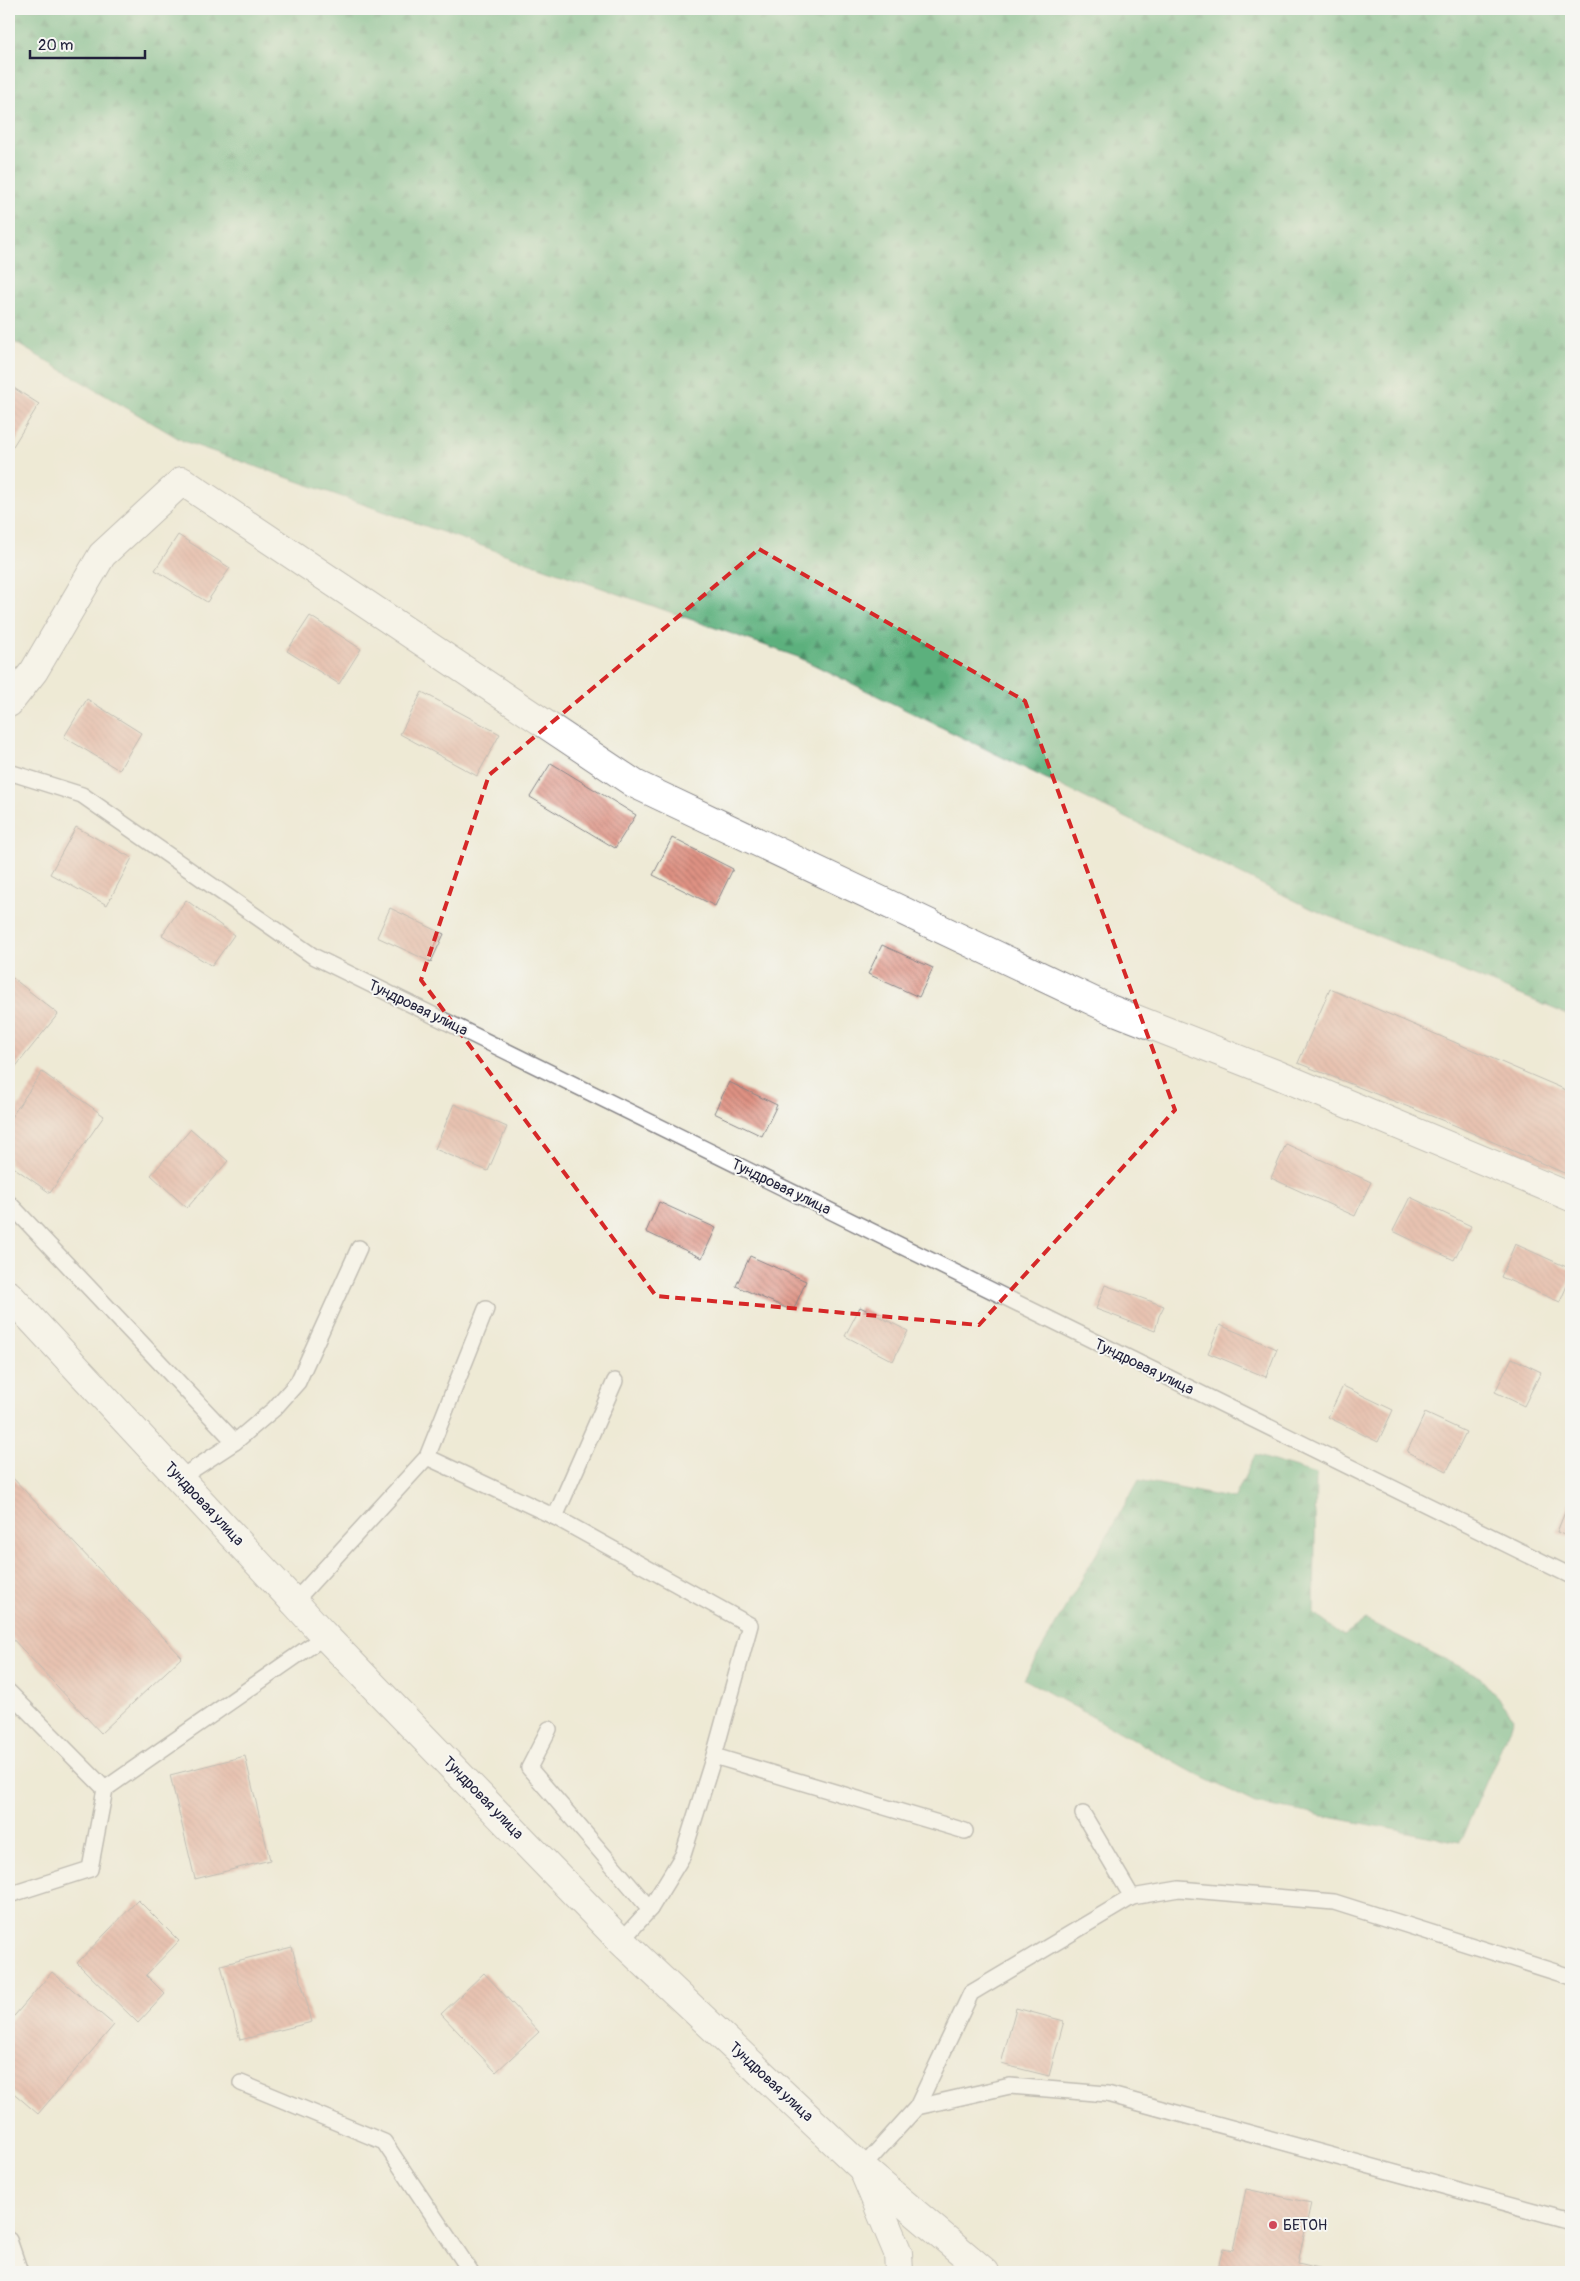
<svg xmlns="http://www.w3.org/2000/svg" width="1580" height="2281" font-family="Pangolin,sans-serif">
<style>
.forest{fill:url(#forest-firs);stroke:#3f695c}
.building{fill:url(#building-back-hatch)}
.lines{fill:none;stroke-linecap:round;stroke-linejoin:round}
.service-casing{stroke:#888688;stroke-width:18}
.minor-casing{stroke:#888688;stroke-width:30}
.secondary-casing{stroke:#888688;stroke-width:30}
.primary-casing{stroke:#888688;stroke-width:30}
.service{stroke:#fff;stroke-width:15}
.minor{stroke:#fff;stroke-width:28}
.secondary{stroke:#fff;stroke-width:28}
.primary{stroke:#fff;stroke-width:28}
.marked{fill:none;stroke:#d62828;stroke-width:4;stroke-dasharray:10 6;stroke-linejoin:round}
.poi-dot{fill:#d1495b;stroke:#f6f6f2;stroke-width:2}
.labels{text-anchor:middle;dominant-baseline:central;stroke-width:4;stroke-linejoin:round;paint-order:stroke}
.street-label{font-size:15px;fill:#22223b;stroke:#f6f6f2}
.poi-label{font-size:15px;fill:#22223b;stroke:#f6f6f2;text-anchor:start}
</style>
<defs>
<pattern id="forest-firs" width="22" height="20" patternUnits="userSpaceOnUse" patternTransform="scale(1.25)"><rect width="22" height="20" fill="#5cb07d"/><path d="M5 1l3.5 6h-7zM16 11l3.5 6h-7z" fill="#4c8f68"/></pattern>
<pattern id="building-back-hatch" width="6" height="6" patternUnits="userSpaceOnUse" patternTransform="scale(1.25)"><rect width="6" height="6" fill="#df9283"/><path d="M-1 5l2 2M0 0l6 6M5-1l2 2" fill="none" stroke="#b4776c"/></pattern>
</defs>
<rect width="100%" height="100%" fill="#f6f6f2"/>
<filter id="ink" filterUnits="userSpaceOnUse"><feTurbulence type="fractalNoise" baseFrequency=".02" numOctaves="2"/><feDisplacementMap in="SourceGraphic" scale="10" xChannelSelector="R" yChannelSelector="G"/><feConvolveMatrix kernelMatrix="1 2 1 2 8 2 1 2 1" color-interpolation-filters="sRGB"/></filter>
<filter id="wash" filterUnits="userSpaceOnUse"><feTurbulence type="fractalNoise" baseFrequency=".0096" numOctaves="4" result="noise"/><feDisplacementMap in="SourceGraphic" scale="20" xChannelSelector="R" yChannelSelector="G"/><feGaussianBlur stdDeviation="1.12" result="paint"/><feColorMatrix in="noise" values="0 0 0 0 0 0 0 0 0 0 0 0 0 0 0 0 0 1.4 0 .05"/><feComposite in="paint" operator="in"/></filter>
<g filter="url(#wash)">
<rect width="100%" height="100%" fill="#eeead6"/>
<g class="forest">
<path d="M9,9H1571V1016L1312,909L798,657L183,441L9,339Z"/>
<path d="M1255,1455L1316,1474L1314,1614L1344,1636L1366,1620L1479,1676L1514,1718L1460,1842L1255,1803L1194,1773L1024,1679L1139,1480L1234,1499Z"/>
</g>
<g id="blocks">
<g class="building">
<path d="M9,385L39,404L10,451L9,450Z"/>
<path d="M178,535L230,568L207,602L155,570Z"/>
<path d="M310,616L361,649L339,684L287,651Z"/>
<path d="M422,692L500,734L477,776L400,734Z"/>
<path d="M87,699L141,733L119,770L64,737Z"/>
<path d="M551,763L636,815L615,848L530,797Z"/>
<path d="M76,827L132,858L107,905L50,874Z"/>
<path d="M672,838L733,869L715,906L653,875Z"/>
<path d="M186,900L234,935L212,966L162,935Z"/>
<path d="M390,908L444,934L431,962L377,937Z"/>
<path d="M882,945L933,968L919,997L868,974Z"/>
<path d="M9,975L58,1014L9,1075Z"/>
<path d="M1330,989L1571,1092V1176L1454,1125L1298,1063Z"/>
<path d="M42,1072L104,1116L50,1193L9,1164V1120Z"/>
<path d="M729,1082L777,1105L762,1136L714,1113Z"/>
<path d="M454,1104L507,1127L488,1171L435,1149Z"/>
<path d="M191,1129L228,1161L187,1208L151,1175Z"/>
<path d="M1286,1144L1371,1182L1355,1216L1271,1178Z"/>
<path d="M1410,1197L1471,1226L1454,1260L1393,1231Z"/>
<path d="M659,1202L716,1228L702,1258L646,1232Z"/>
<path d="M1515,1244L1571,1269V1276L1560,1302L1501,1277Z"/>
<path d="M750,1256L806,1281L793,1311L736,1286Z"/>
<path d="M1105,1285L1164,1306L1159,1316L1155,1331L1096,1309Z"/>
<path d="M860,1307L908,1331L893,1361L845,1336Z"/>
<path d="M1220,1325L1277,1349L1266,1377L1208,1353Z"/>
<path d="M1512,1358L1541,1372L1524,1406L1495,1392Z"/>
<path d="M1343,1386L1393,1410L1378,1442L1328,1417Z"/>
<path d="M1425,1413L1466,1432L1447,1471L1407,1452Z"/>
<path d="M9,1474L182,1657L101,1733L9,1635Z"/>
<path d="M1571,1497V1538L1557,1532Z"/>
<path d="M245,1756L270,1860L195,1879L170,1775Z"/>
<path d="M138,1900L179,1941L146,1975L165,1994L138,2023L77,1963Z"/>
<path d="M292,1947L312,2022L240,2040L221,1965Z"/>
<path d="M52,1972L114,2025L38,2114L9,2089V2022Z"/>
<path d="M484,1973L539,2032L496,2072L441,2014Z"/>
<path d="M1016,2008L1064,2021L1049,2076L1001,2064Z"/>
<path d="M1246,2189L1311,2203L1298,2263L1336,2272H1217L1223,2248L1233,2250Z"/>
</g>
</g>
</g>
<g filter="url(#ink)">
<use href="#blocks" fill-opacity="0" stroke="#888688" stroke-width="1"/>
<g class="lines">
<g class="service-casing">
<g id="service">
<path d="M9,772L82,795L313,956L1571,1576"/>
<path d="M9,1203L235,1442"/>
<path d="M427,1457L486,1309"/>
<path d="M180,1478L235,1442L274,1409L298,1382L359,1248"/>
<path d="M555,1517L615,1381"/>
<path d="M294,1602L427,1457L555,1517L750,1625L714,1756L683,1855L650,1909L621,1941"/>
<path d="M9,1692L105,1789"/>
<path d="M549,1729L529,1768L650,1909"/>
<path d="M714,1756L965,1831"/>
<path d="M9,1895L90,1869L105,1789L325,1636"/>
<path d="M1132,1897L1179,1889L1334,1902L1571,1977"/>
<path d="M241,2083L384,2142L471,2272"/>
<path d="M917,2107L1010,2086L1107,2094L1571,2221"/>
<path d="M862,2168L917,2107L971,1993L1132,1897L1083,1814"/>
<path d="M9,2240L20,2272"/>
</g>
</g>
<g class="minor-casing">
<path id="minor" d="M9,703L34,671L102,555L182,481L635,784L1110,1009L1276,1074L1571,1197"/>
</g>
<g class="secondary-casing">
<g id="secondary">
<path d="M9,1295L294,1602"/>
<path d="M325,1636L621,1941L862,2168L985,2272"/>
<path d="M864,2172L898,2253L899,2272"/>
</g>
</g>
<g class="primary-casing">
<path id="primary" d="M294,1602L325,1636"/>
</g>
<use href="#service" class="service"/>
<use href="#minor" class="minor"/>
<use href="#secondary" class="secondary"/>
<use href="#primary" class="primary"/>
</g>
</g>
<path d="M0 0H1580V2281H0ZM759,549L1025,701L1175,1110L979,1325L656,1296L421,980L489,775Z" fill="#eeead6" fill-opacity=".55" fill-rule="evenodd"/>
<path class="marked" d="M759,549L1025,701L1175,1110L979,1325L656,1296L421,980L489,775Z"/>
<circle class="poi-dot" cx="1273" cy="2225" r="5"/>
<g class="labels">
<g class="street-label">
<text transform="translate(418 1008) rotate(26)">Тундровая улица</text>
<text transform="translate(781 1187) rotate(26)">Тундровая улица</text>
<text transform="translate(1144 1367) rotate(26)">Тундровая улица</text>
<text transform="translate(204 1504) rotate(47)">Тундровая улица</text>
<text transform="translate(483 1798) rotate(46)">Тундровая улица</text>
<text transform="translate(771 2082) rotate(43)">Тундровая улица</text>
</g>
<g class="poi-label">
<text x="1283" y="2225">БЕТОН</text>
</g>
</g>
<rect width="1580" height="2281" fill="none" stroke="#f6f6f2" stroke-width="30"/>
<path d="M30 50v8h115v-8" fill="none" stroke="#22223b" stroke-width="2.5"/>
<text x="38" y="50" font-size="15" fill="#22223b" stroke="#f6f6f2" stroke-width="4" paint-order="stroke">20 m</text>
</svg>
